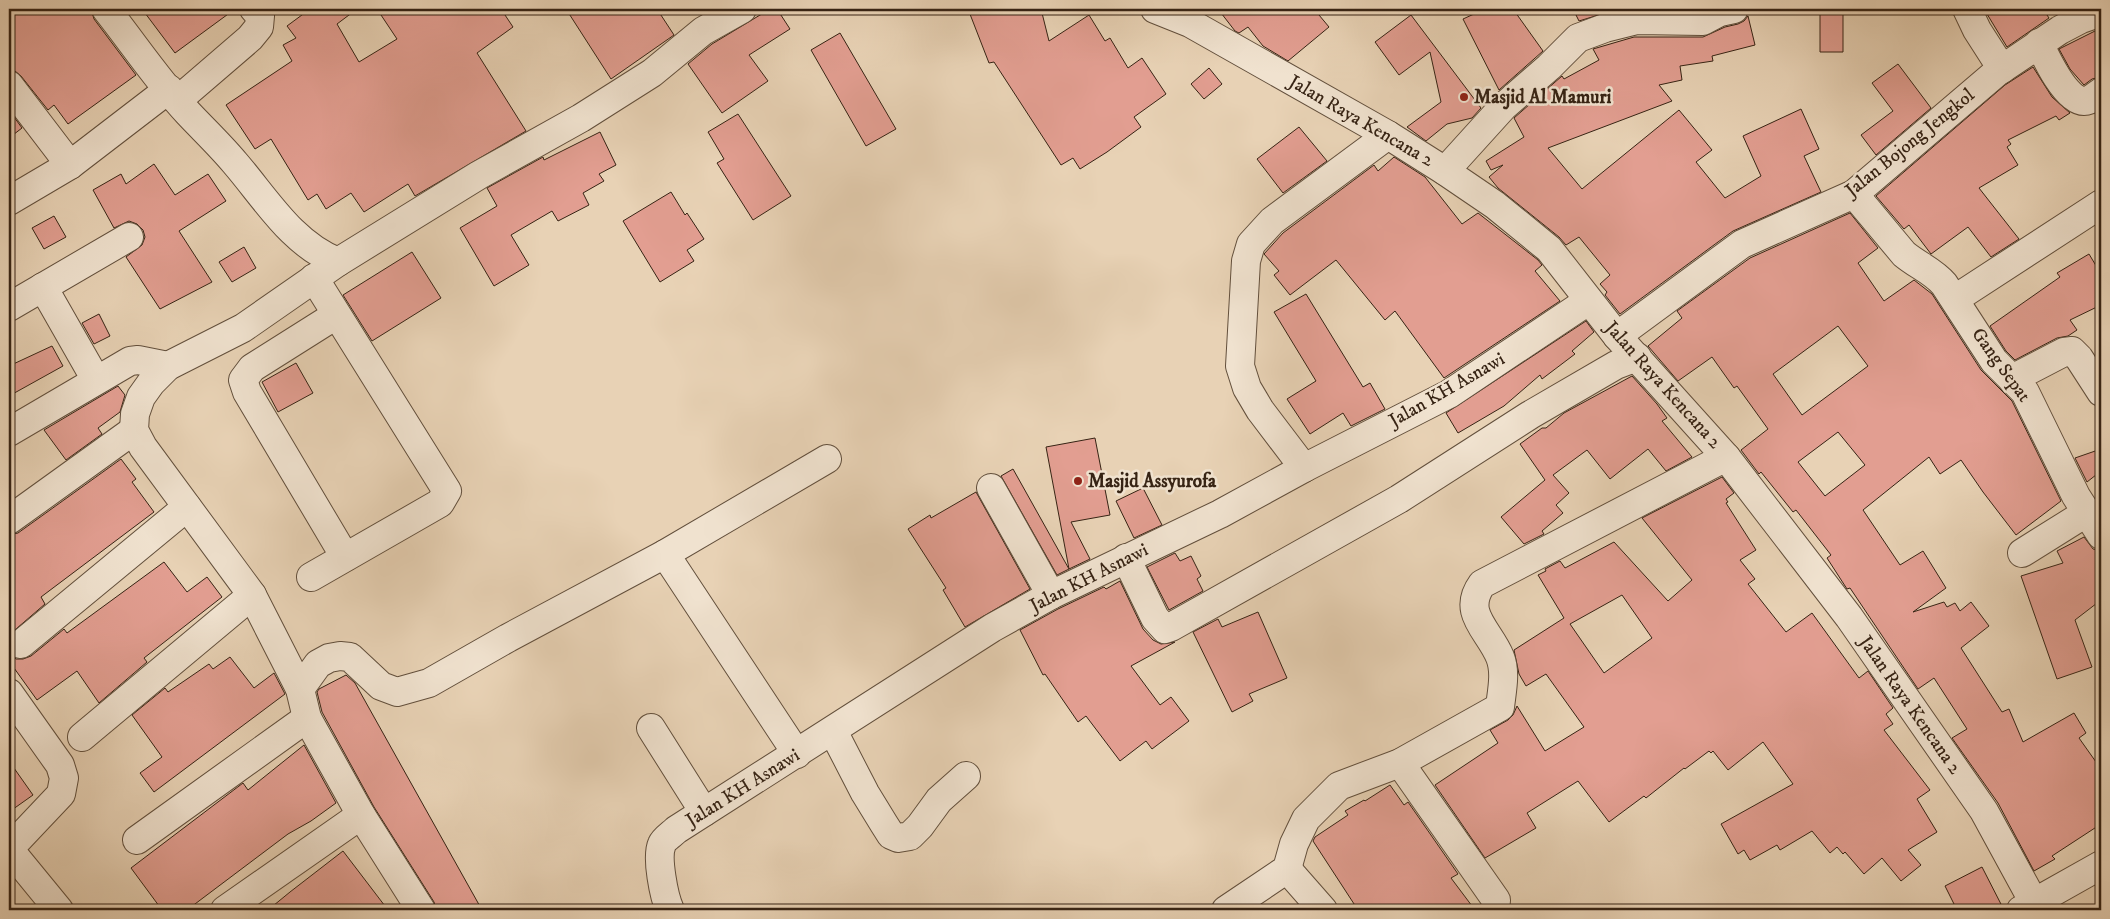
<svg xmlns="http://www.w3.org/2000/svg" width="2110" height="919" font-family="'IM FELL DW Pica',serif">
<style>
.building{fill:#e29e91;stroke:#362314;fill-rule:evenodd}
.lines{fill:none;stroke-linecap:round;stroke-linejoin:round}
.minor-casing{stroke:#624f3c;stroke-width:30}
.tertiary-casing{stroke:#624f3c;stroke-width:30}
.minor{stroke:#f0e2cf;stroke-width:28}
.tertiary{stroke:#f0e2cf;stroke-width:28}
.poi-dot{fill:#8f2418;stroke:#f0e2cf;stroke-width:2}
.labels{text-anchor:middle;dominant-baseline:central;stroke-width:5;stroke-linejoin:round;paint-order:stroke}
.poi-label{font-size:19px;font-weight:bold;fill:#362314;stroke:#f0e2cf;text-anchor:start}
.street-label{font-size:19px;fill:#362314;stroke:#f0e2cf}
</style>
<rect width="100%" height="100%" fill="#e8d2b5"/>
<filter id="stains"><feTurbulence type="fractalNoise" baseFrequency=".004" numOctaves="4"/><feColorMatrix values="0 0 0 0 .2 0 0 0 0 .09 0 0 0 0 .02 0 0 0 .5 -.17"/></filter>
<radialGradient id="worn" r=".72"><stop offset=".6" stop-color="#630" stop-opacity="0"/><stop offset="1" stop-color="#630" stop-opacity=".3"/></radialGradient>
<g class="building">
<path d="M9,9H91L94,19L136,75L68,124L54,105L48,110L21,76L15,71L9,70Z"/>
<path d="M142,9H235L175,53Z"/>
<path d="M310,9H357L337,24L359,62L397,39L377,9H501L513,27L477,53L526,131L415,196L408,184L364,212L351,193L326,209L317,194L308,200L271,139L255,149L226,105L292,61L283,45L296,38L287,26Z"/>
<path d="M566,9H657L674,35L611,79Z"/>
<path d="M770,9H777L790,29L749,55L768,81L722,113L688,64L712,44Z"/>
<path d="M968,9H1041L1049,41L1089,15L1105,41L1110,38L1128,68L1142,58L1166,94L1134,117L1141,127L1107,152L1080,169L1073,158L1061,165L994,62L989,63Z"/>
<path d="M1218,9H1314L1329,27L1288,61L1263,46L1248,27L1239,33L1235,31Z"/>
<path d="M1485,9H1513L1543,51L1499,90L1463,19Z"/>
<path d="M1573,9H1618L1579,21Z"/>
<path d="M1984,9H2043L2049,18L2007,47Z"/>
<path d="M1820,13L1843,14V52H1820Z"/>
<path d="M1411,15L1481,108L1472,118L1447,124L1426,141L1407,127L1441,102L1430,52L1399,75L1375,42Z"/>
<path d="M1748,16L1755,45L1712,56L1713,61L1680,66L1682,80L1659,85L1672,101L1548,148L1582,189L1679,110L1712,150L1696,162L1725,198L1761,176L1743,136L1801,109L1819,149L1804,156L1821,192L1733,231L1620,314L1605,295L1607,292L1600,284L1610,275L1579,237L1566,245L1559,237L1498,188L1489,177L1503,165L1491,170L1486,161L1524,137L1514,118L1562,76L1564,79L1599,60L1593,49L1634,37H1703L1725,27L1738,24L1744,21Z"/>
<path d="M2101,28V77L2092,79L2084,85L2070,69L2059,49Z"/>
<path d="M840,33L896,129L866,146L811,50Z"/>
<path d="M1898,64L1931,108L1876,155L1861,135L1893,111L1872,83Z"/>
<path d="M2033,67L2052,97L2070,113L2059,120L2056,116L2008,140L2011,144L2007,147L2018,165L1979,188L2019,239L1991,257L1968,227L1931,254L1909,225L1904,229L1876,196L2005,85Z"/>
<path d="M1209,68L1222,84L1204,99L1191,84Z"/>
<path d="M9,110L22,128L9,138Z"/>
<path d="M738,114L791,196L753,220L717,163L724,159L708,132Z"/>
<path d="M1299,127L1327,161L1283,193L1257,159Z"/>
<path d="M600,132L616,165L599,174L604,181L583,193L589,205L558,221L552,211L511,235L529,265L494,286L460,228L497,206L487,188L543,157L544,160Z"/>
<path d="M1394,157L1425,177L1462,224L1478,213L1538,260L1542,265L1535,271L1560,301L1444,378L1395,311L1385,320L1336,260L1290,295L1274,275L1279,271L1264,254L1283,233L1374,165L1378,171Z"/>
<path d="M154,164L175,195L208,174L226,201L179,231L212,282L160,309L126,257L142,245L145,237L143,230L137,224L129,221L114,228L93,190L121,174L126,184Z"/>
<path d="M671,192L685,215L687,213L704,239L687,250L694,261L660,282L623,221Z"/>
<path d="M1850,213L1878,248L1858,263L1884,301L1914,280L1932,294L1981,370L2012,401L2061,501L2016,535L1983,492L1961,460L1940,474L1929,457L1863,510L1900,565L1923,551L1946,588L1913,612L1944,602L1947,607L1955,603L1960,611L1971,602L1989,626L1961,648L2002,712L2009,709L2023,742L2074,713L2086,733L2079,738L2101,769V824L2052,856L2055,859L2034,871L1998,803L1952,738L1967,729L1934,678L1918,689L1850,588L1847,589L1827,558L1831,555L1796,510L1793,512L1761,472L1759,474L1741,450L1768,429L1737,386L1734,388L1712,357L1678,381L1648,346L1682,318L1677,311L1750,258ZM1838,326L1868,366L1802,415L1773,374ZM1838,432L1865,465L1825,496L1798,462Z"/>
<path d="M54,216L66,237L44,249L32,228Z"/>
<path d="M244,247L256,268L232,282L219,262Z"/>
<path d="M412,252L441,298L372,341L343,295Z"/>
<path d="M2089,254L2101,274V305L2070,320L2077,330L2068,336L2057,338L2015,360L2006,351L1990,326L2060,277L2057,273Z"/>
<path d="M1306,294L1363,387L1370,383L1385,409L1351,426L1343,413L1310,434L1287,399L1316,381L1274,312Z"/>
<path d="M99,314L110,336L94,344L82,323Z"/>
<path d="M1586,321L1594,332L1572,351L1575,354L1542,379L1540,375L1504,406L1458,433L1446,413Z"/>
<path d="M52,346L63,366L9,396V366Z"/>
<path d="M296,363L313,393L278,412L262,382Z"/>
<path d="M1632,376L1657,404L1667,418L1662,421L1692,457L1666,471L1648,449L1610,479L1587,450L1553,475L1569,493L1556,505L1563,513L1542,531L1544,534L1524,544L1501,517L1545,480L1520,444L1542,428H1546L1564,413Z"/>
<path d="M118,386L125,395L120,412L98,428L102,434L66,460L44,430Z"/>
<path d="M1095,438L1110,515L1071,522L1090,559L1069,569L1046,447Z"/>
<path d="M2101,449V471L2087,482L2075,458Z"/>
<path d="M121,459L136,479L132,482L154,512L41,597L45,604L9,635V535L18,533Z"/>
<path d="M1013,469L1069,569L1057,575L1001,476Z"/>
<path d="M1722,477L1734,493L1726,499L1728,502L1726,503L1756,550L1740,560L1755,579L1748,584L1786,632L1812,613L1859,678L1868,671L1893,708L1886,714L1893,724L1884,730L1930,790L1917,799L1937,832L1908,850L1921,865L1901,881L1882,858L1864,874L1845,852L1843,854L1837,847L1830,853L1812,831L1780,850L1777,845L1750,860L1744,850L1738,854L1721,824L1793,784L1763,742L1728,770L1713,751L1711,753L1709,751L1685,769L1684,768L1646,798L1644,796L1609,822L1578,781L1527,813L1536,828L1485,858L1435,785L1498,743L1490,730L1508,720L1513,715L1517,706L1545,751L1584,727L1546,674L1526,686L1519,674L1514,650L1564,618L1538,575L1546,571L1545,569L1560,561L1565,568L1614,542L1668,601L1692,580L1642,518ZM1622,595L1652,638L1604,673L1570,624Z"/>
<path d="M1143,488L1162,525L1134,538L1116,501Z"/>
<path d="M976,492L1030,589L965,627L943,590L946,588L908,529L930,515L931,518Z"/>
<path d="M2084,537L2093,549L2101,551V600L2075,620L2092,667L2057,679L2021,576L2063,563L2057,551Z"/>
<path d="M1175,553L1180,561L1191,556L1201,576L1197,579L1203,591L1169,610L1147,567Z"/>
<path d="M164,562L187,592L207,577L222,597L144,658L147,662L99,703L77,671L37,700L9,661V654L16,659H23L31,656L64,629L67,633Z"/>
<path d="M1120,581L1143,629L1153,640L1161,644L1175,642L1131,666L1160,705L1171,697L1189,721L1152,749L1146,741L1120,761L1086,716L1078,722L1045,674L1043,675L1020,630L1058,609L1104,587L1106,589Z"/>
<path d="M1258,612L1287,678L1249,694L1253,701L1232,712L1193,632L1218,619L1222,627Z"/>
<path d="M230,657L254,688L274,673L285,694L154,792L140,773L162,757L132,715L165,688L168,692L209,664L213,669Z"/>
<path d="M346,675L355,683L482,910H436L434,902L374,807L322,712L317,692L319,689Z"/>
<path d="M304,745L336,803L311,821L288,834L187,910H162L131,868L243,783L248,790Z"/>
<path d="M9,761L33,795L9,812Z"/>
<path d="M1390,785L1404,805L1408,802L1458,874L1451,878L1475,910H1358L1313,841L1315,837L1348,815L1345,811L1364,800L1365,801Z"/>
<path d="M343,851L388,910H268L290,892Z"/>
<path d="M1982,867L2004,910H1957L1945,886Z"/>
</g>
<g class="lines">
<g class="minor-casing">
<g id="minor">
<path d="M106,9C133,43 158,81 188,113C204,130 220,145 235,163C266,199 292,244 338,262L479,175L581,118L652,73L703,31L742,9"/>
<path d="M1967,9L1977,30L2002,69"/>
<path d="M2039,43C2046,58 2066,101 2084,101C2091,101 2096,95 2101,92"/>
<path d="M9,85L70,165"/>
<path d="M178,100L250,38L259,27L260,16L254,9"/>
<path d="M1445,171L1503,107L1549,67L1578,38L1605,28L1637,20L1703,21L1720,12L1734,9"/>
<path d="M1854,194L1904,254C1917,265 1933,271 1944,284L1994,361L2025,392L2076,496L2101,535"/>
<path d="M9,201L70,165L169,89"/>
<path d="M338,262L243,328L168,366L151,383L141,397L135,414L134,430L143,447L252,595L300,689L307,718L361,815L421,910"/>
<path d="M43,287L96,380"/>
<path d="M1955,299L2101,204"/>
<path d="M9,307L129,237"/>
<path d="M336,315L252,368L243,380L247,392L345,557"/>
<path d="M1617,336L1742,244L1854,194L1996,73L2060,30L2081,19L2101,12"/>
<path d="M2012,379L2064,352L2072,351L2079,358L2101,392"/>
<path d="M9,432L130,361L138,360L168,366"/>
<path d="M1304,468L1260,410L1247,388L1240,366L1246,261L1251,244L1272,221L1388,135"/>
<path d="M991,488L1051,595"/>
<path d="M9,520L134,430"/>
<path d="M2022,553L2086,513"/>
<path d="M665,554L827,459"/>
<path d="M1126,558L1155,618L1165,629L1171,627L1399,499L1530,415L1616,365L1637,357"/>
<path d="M311,577L440,503L447,491L314,278"/>
<path d="M21,644L187,507"/>
<path d="M300,689L318,664L329,658L340,656L350,657L381,686L397,692L429,683L508,638L665,554L797,754"/>
<path d="M9,693L60,765L64,778L61,794L9,849L59,910"/>
<path d="M651,728L704,812"/>
<path d="M833,731L865,793L884,824L891,835L898,838L910,836L920,826L939,800L966,776"/>
<path d="M82,737L252,595"/>
<path d="M1400,763L1496,900L1495,910"/>
<path d="M137,840L307,718"/>
<path d="M1287,869L1323,910"/>
<path d="M225,910L361,815"/>
<path d="M670,910C664,897 656,857 662,844C664,839 672,834 676,830L992,628L1051,595L1220,514L1304,468L1449,394L1588,301"/>
<path d="M1226,910L1287,869L1294,844L1306,819L1339,786L1400,763L1500,707C1502,690 1506,672 1500,657C1489,630 1461,613 1482,584L1726,457"/>
<path d="M2021,910L2101,865"/>
</g>
</g>
<g class="tertiary-casing">
<path id="tertiary" d="M1155,9L1190,23L1388,135L1445,171L1495,205L1549,249L1617,336L1726,457L1849,617L1984,811L2038,910"/>
</g>
<use href="#minor" class="minor"/>
<use href="#tertiary" class="tertiary"/>
</g>
<g class="poi-dot">
<circle cx="1464" cy="97" r="5"/>
<circle cx="1078" cy="481" r="5"/>
</g>
<g class="labels">
<g class="poi-label">
<text x="1474" y="97">Masjid Al Mamuri</text>
<text x="1088" y="481">Masjid Assyurofa</text>
</g>
<g class="street-label">
<text transform="translate(1361 121) rotate(30)">Jalan Raya Kencana 2</text>
<text transform="translate(1910 143) rotate(-39)">Jalan Bojong Jengkol</text>
<text transform="translate(2001 365) rotate(54)">Gang Sepat</text>
<text transform="translate(1663 385) rotate(48)">Jalan Raya Kencana 2</text>
<text transform="translate(1447 390) rotate(-30)">Jalan KH Asnawi</text>
<text transform="translate(1089 578) rotate(-27)">Jalan KH Asnawi</text>
<text transform="translate(1910 705) rotate(55)">Jalan Raya Kencana 2</text>
<text transform="translate(743 788) rotate(-32)">Jalan KH Asnawi</text>
</g>
</g>
<rect width="2110" height="919" fill="none" stroke="#e8d2b5" stroke-width="30"/>
<rect x="10" y="10" width="2090" height="899" fill="none" stroke="#362314" stroke-width="2.5"/>
<rect x="15" y="15" width="2080" height="889" fill="none" stroke="#362314"/>
<rect width="100%" height="100%" filter="url(#stains)"/>
<rect width="100%" height="100%" fill="url(#worn)"/>
</svg>
